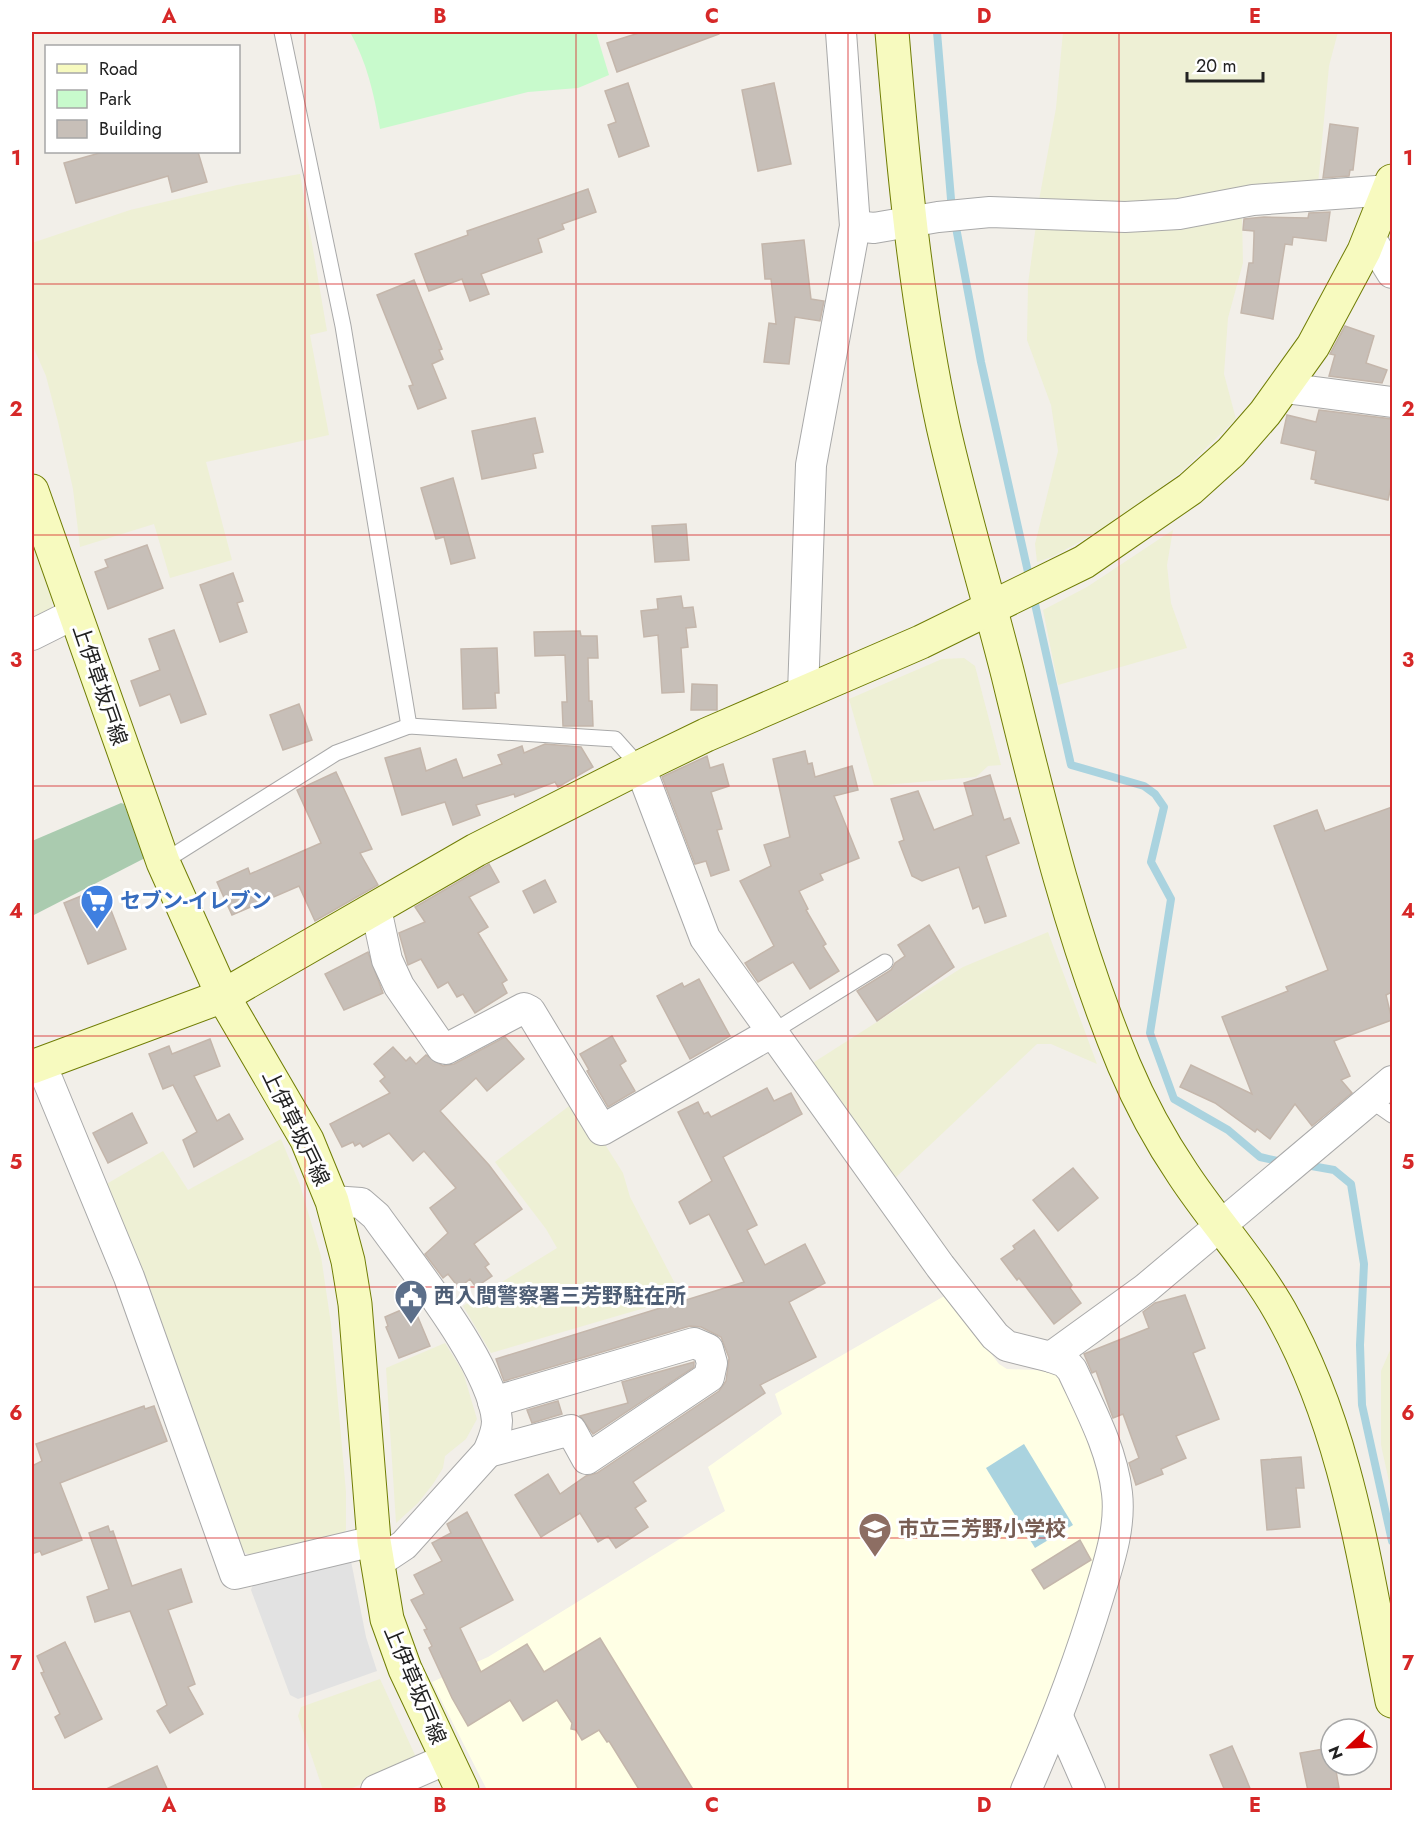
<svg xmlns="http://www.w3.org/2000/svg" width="1424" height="1822" font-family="Jost,'Noto Sans JP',sans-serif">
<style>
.education{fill:#ffffe5}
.farmland{fill:#eef0d5}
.cemetery{fill:#aacbaf}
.park{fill:#c8facc}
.parking{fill:#e2e2e2}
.water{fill:#aad3df}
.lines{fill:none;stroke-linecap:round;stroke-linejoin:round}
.stream{stroke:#aad3df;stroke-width:8}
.building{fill:#c7bfb8;stroke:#c4b6ab;stroke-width:1.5}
.lane-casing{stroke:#a9a9a9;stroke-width:17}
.street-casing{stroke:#a9a9a9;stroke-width:32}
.secondary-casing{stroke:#707d05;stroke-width:35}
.lane{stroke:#fff;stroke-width:15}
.street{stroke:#fff;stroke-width:30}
.secondary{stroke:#f7fabf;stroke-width:33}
.grid{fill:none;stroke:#d62828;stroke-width:1.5;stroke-opacity:0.55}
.labels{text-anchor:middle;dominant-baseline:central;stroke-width:6;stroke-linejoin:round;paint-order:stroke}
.street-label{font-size:21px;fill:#222;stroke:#fff}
.shop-label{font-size:21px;font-weight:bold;fill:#366cbe;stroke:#fff;text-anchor:start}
.service-label{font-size:21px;font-weight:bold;fill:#4e5e75;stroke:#fff;text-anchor:start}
.education-label{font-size:21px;font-weight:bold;fill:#785e54;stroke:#fff;text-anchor:start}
.neatline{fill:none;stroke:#d62828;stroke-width:2}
.grid-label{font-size:20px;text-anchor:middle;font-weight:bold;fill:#d62828}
</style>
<rect width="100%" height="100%" fill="#f2efe9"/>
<path class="education" d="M946,1295L999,1364L1007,1369L1057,1371L1090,1436L1108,1500L1094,1585L1014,1790H487L432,1682L488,1657L725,1511L708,1467L782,1414L775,1394Z"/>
<g class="farmland">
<path d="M1063,32H1338L1329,66L1318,184L1119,206L1039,200L1056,108Z"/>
<path d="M300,174L327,331L310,335L329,435L206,462L232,560L170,578L154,524L80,547L73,489L58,422L46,376L32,344V243L130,210L237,185Z"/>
<path d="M1242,216L1243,263L1228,318L1224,374L1236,419L1182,471L1117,521L1052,557L1037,562L1035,544L1058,451L1051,405L1027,340L1028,284L1036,225Z"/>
<path d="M1173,530L1167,565L1171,603L1187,648L1058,685L1043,610L1087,587Z"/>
<path d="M32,539L51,592L53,618L32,629Z"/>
<path d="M964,658L975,666L1001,765L988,766L976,777L874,786L849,699L942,659Z"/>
<path d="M1048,932L1097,1064L1051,1044H1037L893,1180L808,1066L963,967Z"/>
<path d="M577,1100L623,1173L630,1197L682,1297L491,1353L463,1306L557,1248L546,1229L495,1162Z"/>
<path d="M281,1139L300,1185L321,1256L331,1324L346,1492V1530L342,1536L249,1555L240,1549L150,1288L103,1186L163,1151L188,1190Z"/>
<path d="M445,1343L463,1372L477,1419L466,1439L445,1456L443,1468L433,1484L418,1503L396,1523L386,1368Z"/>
<path d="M1391,1348H1392V1495L1381,1445V1371Z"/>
<path d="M380,1679L415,1755L412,1764L347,1790H323L298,1716L301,1707Z"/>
</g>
<path class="cemetery" d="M121,803L124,804L145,858L32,916V841Z"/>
<path class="park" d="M350,32H596L609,75L578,88L528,92L380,129C374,93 367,63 350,32Z"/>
<path class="parking" d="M351,1561L366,1637L377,1671L298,1699L290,1695L251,1590L255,1578Z"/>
<path class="water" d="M1024,1444L1073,1525L1035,1548L986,1468Z"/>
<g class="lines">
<g class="stream">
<path d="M937,32L952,211"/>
<path d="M955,222L981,362L1030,581"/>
<path d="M1033,595L1071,765L1144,786L1155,794L1164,807L1151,862L1171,899L1150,1033L1174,1099L1228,1130L1260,1157L1282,1162"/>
<path d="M1306,1165L1334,1170L1351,1184L1364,1264L1360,1345L1362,1405L1392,1541"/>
</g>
</g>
<g class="building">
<path d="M642,32H719V34L617,72L607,43Z"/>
<path d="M628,83L649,146L619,157L608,125L616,122L605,91Z"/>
<path d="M774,83L791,164L758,171L742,90Z"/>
<path d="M1330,124L1358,128L1353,170H1350L1349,176L1323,178Z"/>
<path d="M103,152H198L207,182L172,192L168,176L76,203L64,163Z"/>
<path d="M588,189L596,212L562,224L564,229L538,239L542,252L481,274L489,294L470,301L462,279L429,291L415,254L468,235L467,231Z"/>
<path d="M1330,212L1326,241L1293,237L1292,245L1285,244L1273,319L1241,313L1249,263H1253L1254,236V231L1243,230L1244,219L1264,217L1308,218L1309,213Z"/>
<path d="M804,240L811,299L824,301L820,321L795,317L789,364L764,362L769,323L776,324L771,279H765L762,244Z"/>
<path d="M414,280L442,349L439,350L443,359L432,364L446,398L418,409L409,386L413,385L377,295Z"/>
<path d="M1345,326L1374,336L1366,363L1387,370L1382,383L1329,376L1335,355L1330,354Z"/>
<path d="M1319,410L1392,419V482L1388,500L1315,483L1316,480L1311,479L1316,451L1281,443L1287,415L1316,422Z"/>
<path d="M535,418L543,452L533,454L536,468L482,479L472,431Z"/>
<path d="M453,478L475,558L451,564L444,537L436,539L421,488Z"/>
<path d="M686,524L689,560L655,562L652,526Z"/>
<path d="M147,545L163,588L108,609L95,572L108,567L105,560Z"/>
<path d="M233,573L243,601L237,603L247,632L220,642L200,585Z"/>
<path d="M681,596L683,608L693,607L696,627L686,628L688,647L681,648L684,692L662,693L658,635L644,637L641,611L658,609L657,599Z"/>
<path d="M174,630L206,714L181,723L170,694L140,706L131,681L160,670L149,639Z"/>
<path d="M580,631L581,636H597L598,658H588L589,701H592L593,726H563L562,702H567L565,655L535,656L534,632Z"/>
<path d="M497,648L499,693H495L496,708L463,709L461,649Z"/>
<path d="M692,684L717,685V710H691Z"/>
<path d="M299,704L312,740L283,750L270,715Z"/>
<path d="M545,744L581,747L593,767L558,787L555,782L515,797L514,794L476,805L480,815L453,825L445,802L402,815L385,758L420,748L426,771L456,759L463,778L502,764L498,755L522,746L524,753Z"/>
<path d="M805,751L808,764L812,763L815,777L852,766L858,790L834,796L859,858L820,874L823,880L799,891L808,909L806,910L826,944L823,946L839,971L810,989L793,962L758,982L749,969L745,963L774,946L740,881L771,866L764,845L790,837L773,759Z"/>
<path d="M707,756L710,768L723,764L729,786L711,792L722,829L717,830L729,870L711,876L706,861L695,864L662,777Z"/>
<path d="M336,772L372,849L360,853L378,885L315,921L299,886L232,915L217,882L248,868L250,874L321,843L297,790Z"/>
<path d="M990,775L1004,820L1010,818L1019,843L986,856L1006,916L985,923L979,906L973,909L959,867L922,881L912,876L899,842L904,840L891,799L918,791L934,830L973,815L964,783Z"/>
<path d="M1392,807V992L1386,995L1392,1020L1334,1041L1350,1076L1341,1080L1352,1093L1312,1126L1295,1104L1270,1139L1257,1129L1255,1132L1215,1103L1180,1087L1191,1065L1252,1094L1222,1017L1288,991L1286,987L1328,970L1274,826L1317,810L1325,831Z"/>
<path d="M489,864L499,882L469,897L488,927L478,933L507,980L502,983L507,993L475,1013L463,994L457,997L448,982L438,988L421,959L408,965L399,933L425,922L415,907Z"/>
<path d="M545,880L556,902L534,913L523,891Z"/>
<path d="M98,889L105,907L109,905L126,949L88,964L64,903Z"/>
<path d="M929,925L954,967L877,1021L857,991L891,970L895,963L905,956L898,945Z"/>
<path d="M368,952L383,993L344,1010L325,974Z"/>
<path d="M699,979L730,1036L690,1059L657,996L682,983L684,987Z"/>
<path d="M612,1036L626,1061L620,1065L635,1091L608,1107L587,1071L589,1070L580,1054Z"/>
<path d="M505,1037L524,1059L487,1091L476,1078L440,1111L489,1165L522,1209L474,1244L489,1264L485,1267L492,1276L476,1287L470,1279L459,1288L448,1274L443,1278L425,1254L448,1233L430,1208L456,1188L424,1151L413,1161L389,1133L363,1147L360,1143L355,1146L353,1142L342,1147L330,1124L390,1093L380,1081L385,1077L374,1064L393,1047L406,1061L410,1057L416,1064L426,1055L443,1066L454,1064Z"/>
<path d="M210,1039L220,1066L194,1076L217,1121L229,1114L243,1139L194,1167L183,1140L197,1132L173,1085L163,1089L149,1054L169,1046L172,1054Z"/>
<path d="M767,1088L774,1101L791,1093L802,1114L723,1157L757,1225L747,1230L765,1265L805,1244L825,1283L789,1302L816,1357L760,1385L765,1393L633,1482L646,1501L635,1508L648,1527L616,1548L608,1536L598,1542L580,1513L541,1537L515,1495L548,1474L560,1494L586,1476L597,1473L719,1391L726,1381L729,1358L721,1337L701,1327L690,1326L504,1381L496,1359L744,1282L709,1214L690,1224L679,1202L712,1181L678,1112L698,1102L704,1114L708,1112L711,1117Z"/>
<path d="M132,1113L147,1143L108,1163L93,1133Z"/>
<path d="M1073,1168L1098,1198L1058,1231L1033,1200Z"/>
<path d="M1034,1230L1072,1285L1070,1288L1081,1303L1054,1324L1019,1278L1017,1280L1001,1259L1015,1249L1013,1246Z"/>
<path d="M1185,1295L1205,1348L1193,1353L1219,1419L1176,1436L1186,1458L1161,1469L1163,1474L1136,1485L1129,1463L1139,1458L1123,1414L1113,1418L1096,1371L1092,1373L1084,1354L1149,1328L1143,1312L1155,1303Z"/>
<path d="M408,1307L412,1317L417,1315L430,1346L399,1358L386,1327L388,1326L385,1317Z"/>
<path d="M694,1362V1367L593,1434L580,1416L628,1403L622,1382Z"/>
<path d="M558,1401L562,1414L532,1423L527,1410Z"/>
<path d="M144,1406L145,1409L154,1406L167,1441L60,1483L82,1540L42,1555L40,1551L32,1554V1466L42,1461L36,1444Z"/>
<path d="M1301,1457L1304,1488H1296L1300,1527L1267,1530L1261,1460Z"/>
<path d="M467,1512L513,1600L460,1628L481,1672L527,1644L544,1672L600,1638L694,1791H640L609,1741L607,1742L599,1730L582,1740L576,1730L571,1729L572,1723L557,1700L523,1721L510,1700L468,1726L452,1698L429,1648L432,1646L424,1630L427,1629L411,1600L424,1594L414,1575L442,1561L432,1543L451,1533L447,1524Z"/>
<path d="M108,1526L110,1532L113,1531L132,1586L181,1569L192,1602L168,1610L195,1684L188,1687L203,1714L170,1733L157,1711L167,1705L130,1611L95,1622L87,1597L109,1589L89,1533Z"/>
<path d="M1080,1540L1091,1560L1044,1589L1032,1570Z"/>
<path d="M65,1642L102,1719L65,1738L55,1717L60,1714L41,1673L44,1672L37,1656Z"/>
<path d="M1232,1746L1245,1776L1251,1791H1225L1210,1755Z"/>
<path d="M1323,1749L1324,1751L1331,1749V1765H1335L1339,1788L1308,1791L1300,1753Z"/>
<path d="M157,1766L168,1791H102Z"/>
</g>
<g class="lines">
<g class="lane-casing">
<g id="lane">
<path d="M282,32L343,326L409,726"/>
<path d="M163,862L336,753L409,726L615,739L640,767"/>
<path d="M771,1033L885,962"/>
<path d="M1372,1101L1392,1115"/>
</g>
</g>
<g class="street-casing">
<g id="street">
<path d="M855,226L874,228L938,217L990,212L1125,217L1179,214L1253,200L1390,190"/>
<path d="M1369,236L1392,273"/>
<path d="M1285,388L1392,402"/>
<path d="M32,635L76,613"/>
<path d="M803,693L811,465L855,226L841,32"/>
<path d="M640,767L705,938L940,1266L995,1336L1007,1346L1051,1357L1145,1289L1392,1081"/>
<path d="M378,918L387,960L399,986L442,1048L446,1049L524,1008L530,1011L602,1130L771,1033"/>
<path d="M41,1064L129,1277L235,1574L374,1541"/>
<path d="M332,1201L361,1203L376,1216C410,1264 493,1365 497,1421C497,1433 492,1442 488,1452L404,1545L377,1563"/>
<path d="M488,1452L571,1430L587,1459L709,1377L712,1363L708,1349L694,1343L493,1402"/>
<path d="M1058,1717L1090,1790"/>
<path d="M376,1790L447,1759"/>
<path d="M1026,1790C1054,1727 1079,1662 1099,1595C1109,1562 1121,1527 1117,1493C1112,1449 1090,1409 1072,1370L1065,1362L1051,1357"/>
</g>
</g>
<g class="secondary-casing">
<g id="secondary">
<path d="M892,32C903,164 915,297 943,426C962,510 987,592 1008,675C1040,806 1072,940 1124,1065C1140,1103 1160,1140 1183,1174C1214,1221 1252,1262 1280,1311C1348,1431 1365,1568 1392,1701"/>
<path d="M32,491L163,862L223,996L307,1140L332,1201L348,1261L355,1304L374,1541L387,1619L405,1669L462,1790"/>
<path d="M32,1067L223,996L476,850L640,767L706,735L921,642L1084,562L1190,489L1231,452L1265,413L1313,346L1364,251L1392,181"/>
</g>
</g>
<use href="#lane" class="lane"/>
<use href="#street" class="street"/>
<use href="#secondary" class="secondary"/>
</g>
<path class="grid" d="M305,32V1790M576,32V1790M848,32V1790M1119,32V1790M32,284H1392M32,535H1392M32,786H1392M32,1036H1392M32,1287H1392M32,1538H1392"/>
<defs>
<g id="supermarket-pin" transform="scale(1.725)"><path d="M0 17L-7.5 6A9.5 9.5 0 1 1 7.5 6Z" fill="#3f7fe0" stroke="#fff"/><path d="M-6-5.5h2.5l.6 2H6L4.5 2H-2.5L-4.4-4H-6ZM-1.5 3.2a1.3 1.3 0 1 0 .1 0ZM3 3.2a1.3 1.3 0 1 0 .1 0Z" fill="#fff"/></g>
<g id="civic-pin" transform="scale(1.725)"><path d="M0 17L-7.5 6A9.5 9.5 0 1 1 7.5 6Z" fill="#5c6f8a" stroke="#fff"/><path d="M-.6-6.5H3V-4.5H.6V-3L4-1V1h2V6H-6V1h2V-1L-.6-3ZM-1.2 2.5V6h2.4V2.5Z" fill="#fff"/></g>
<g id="school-pin" transform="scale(1.725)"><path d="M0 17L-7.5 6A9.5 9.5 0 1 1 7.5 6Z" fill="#8d6e63" stroke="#fff"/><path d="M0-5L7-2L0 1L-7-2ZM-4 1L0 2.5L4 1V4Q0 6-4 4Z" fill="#fff"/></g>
</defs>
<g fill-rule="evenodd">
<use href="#supermarket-pin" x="97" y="901"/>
<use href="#civic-pin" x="411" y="1296"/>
<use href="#school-pin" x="875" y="1529"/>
</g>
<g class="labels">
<g class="street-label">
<text transform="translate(100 685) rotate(71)">上伊草坂戸線</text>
<text transform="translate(296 1128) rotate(64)">上伊草坂戸線</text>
<text transform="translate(415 1685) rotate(67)">上伊草坂戸線</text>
</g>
<g class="shop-label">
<text x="120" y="901">セブン-イレブン</text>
</g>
<g class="service-label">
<text x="434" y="1296">西入間警察署三芳野駐在所</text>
</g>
<g class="education-label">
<text x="898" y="1529">市立三芳野小学校</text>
</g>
</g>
<rect width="1424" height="1822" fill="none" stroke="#ffffff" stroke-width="66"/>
<rect x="45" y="45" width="195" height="108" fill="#ffffff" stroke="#a7a7a7" stroke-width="1.5"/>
<rect x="57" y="64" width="30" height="9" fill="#f7fabf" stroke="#a7a7a7" stroke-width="1.5"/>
<text x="99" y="75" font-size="18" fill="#222222">Road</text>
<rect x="57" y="90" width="30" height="18" fill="#c8facc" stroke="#a7a7a7" stroke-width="1.5"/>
<text x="99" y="105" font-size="18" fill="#222222">Park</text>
<rect x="57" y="120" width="30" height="18" fill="#c7bfb8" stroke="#a7a7a7" stroke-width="1.5"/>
<text x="99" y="135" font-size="18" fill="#222222">Building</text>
<g transform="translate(1349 1747) rotate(247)"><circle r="28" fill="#ffffff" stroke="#a7a7a7" stroke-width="1.5"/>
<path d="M0-4.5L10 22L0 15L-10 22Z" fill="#d40000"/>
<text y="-9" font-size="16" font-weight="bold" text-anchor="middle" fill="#222222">N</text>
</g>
<path d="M1187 72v9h76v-9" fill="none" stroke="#222222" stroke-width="3"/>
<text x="1196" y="72" font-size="18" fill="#222222" stroke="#ffffff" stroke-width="4.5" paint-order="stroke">20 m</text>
<rect x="33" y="33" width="1358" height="1756" class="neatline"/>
<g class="grid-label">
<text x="169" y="23">A</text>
<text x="440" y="23">B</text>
<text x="712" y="23">C</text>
<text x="984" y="23">D</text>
<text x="1255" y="23">E</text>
<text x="16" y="165">1</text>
<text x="1408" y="165">1</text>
<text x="16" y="416">2</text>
<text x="1408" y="416">2</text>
<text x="16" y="667">3</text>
<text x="1408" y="667">3</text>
<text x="16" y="918">4</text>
<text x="1408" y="918">4</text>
<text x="16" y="1169">5</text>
<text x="1408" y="1169">5</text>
<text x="16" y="1420">6</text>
<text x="1408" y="1420">6</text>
<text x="16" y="1670">7</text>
<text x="1408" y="1670">7</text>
<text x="169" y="1812">A</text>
<text x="440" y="1812">B</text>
<text x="712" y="1812">C</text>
<text x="984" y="1812">D</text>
<text x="1255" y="1812">E</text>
</g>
</svg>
